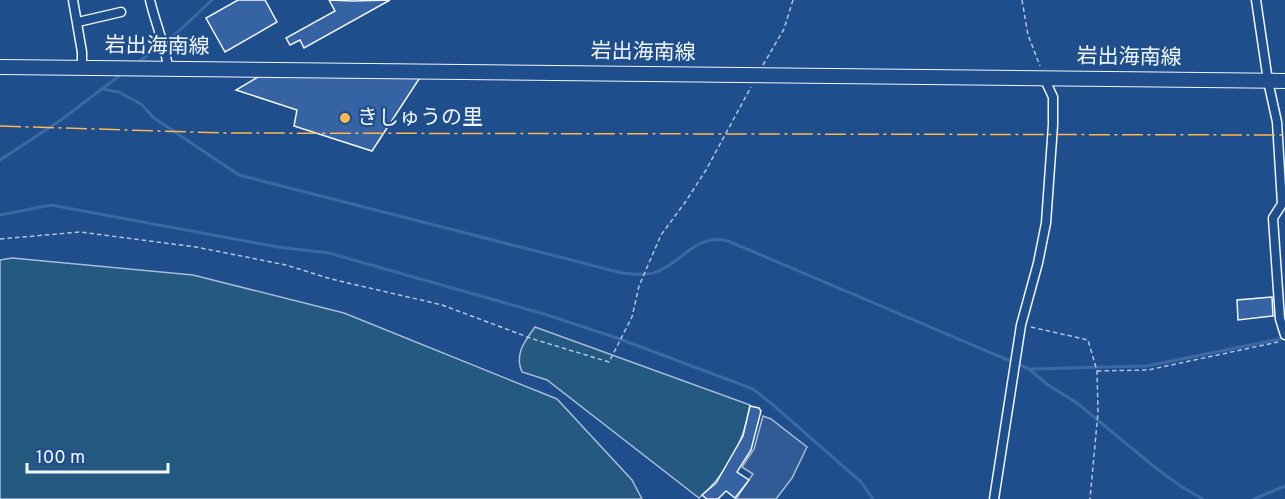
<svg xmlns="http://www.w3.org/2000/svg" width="1285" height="499" font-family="Overpass,'Noto Sans JP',sans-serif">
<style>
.green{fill:#245a82;stroke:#a8bbd7;stroke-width:1.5}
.parking{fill:#305b95;stroke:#a8bbd7;stroke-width:1.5}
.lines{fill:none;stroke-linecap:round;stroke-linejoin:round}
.stream{stroke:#3b69a3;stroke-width:3}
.building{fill:#3563a3;stroke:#f2f6ff;stroke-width:1.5}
.minor-casing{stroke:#f2f6ff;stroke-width:11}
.primary-casing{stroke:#f2f6ff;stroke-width:16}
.path{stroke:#b3c4dc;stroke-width:1.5;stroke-dasharray:4.5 3;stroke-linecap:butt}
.minor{stroke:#1f4e8c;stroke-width:8}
.primary{stroke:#1f4e8c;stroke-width:14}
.power{stroke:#ffb74d;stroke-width:1.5;stroke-dasharray:21 4.5 3 4.5;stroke-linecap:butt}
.poi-dot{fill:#ffb74d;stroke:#1f4e8c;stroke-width:2}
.labels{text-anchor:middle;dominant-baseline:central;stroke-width:4.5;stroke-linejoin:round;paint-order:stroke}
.street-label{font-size:21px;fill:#f2f6ff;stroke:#1f4e8c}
.poi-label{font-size:21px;fill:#f2f6ff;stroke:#1f4e8c;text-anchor:start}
</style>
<rect width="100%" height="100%" fill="#1f4e8c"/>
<g class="green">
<path d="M12,258L193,275L344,313L557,399L632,480L642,499H0V260Z"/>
<path d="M535,327L750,405C744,442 726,474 699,498L547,380L522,372C514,354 525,341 535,327Z"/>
</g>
<path class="parking" d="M763,416L771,419L807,447L792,478L776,499H736L753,474L742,467L754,449Z"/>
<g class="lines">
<g class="stream">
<path d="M136,64L178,32L212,0"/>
<path d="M101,89L119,92L141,104L154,118L239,175L622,273C633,274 648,276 659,271C684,260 697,233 728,241L1029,369L1048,385L1077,403L1157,469L1182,487L1203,499"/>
<path d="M0,160L61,120L123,73"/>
<path d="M0,215L51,205L278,247L329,253L544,314L617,338L753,389L772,404L861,482L873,499"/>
<path d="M1030,369L1147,366L1285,338"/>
<path d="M1254,499L1285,486"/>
</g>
</g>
<g class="building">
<path d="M238,0H265L277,22L225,52L206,18Z"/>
<path d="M329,0L353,1L390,0L304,48L300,40L290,45L286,38L335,11Z"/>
<path d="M263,74L421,76L372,151L294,126L297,110L236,90Z"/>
<path d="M1272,297L1273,316L1238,320L1237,300Z"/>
<path d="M750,406L759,408L761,411L751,450L737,472L749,480L735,498L726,491L718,499H707L702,495L716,483L743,436Z"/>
</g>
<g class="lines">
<g class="minor-casing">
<g id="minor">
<path d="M73,0L82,52V67"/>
<path d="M150,0C155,22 165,45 168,67"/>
<path d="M1256,0L1268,81L1277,122L1282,204L1273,218L1280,319L1285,335"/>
<path d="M78,22L121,12"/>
<path d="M994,499L1021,325L1038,263L1046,223L1053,125V97L1044,78"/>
</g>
</g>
<g class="primary-casing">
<path id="primary" d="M0,67L1285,81"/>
</g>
<g class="path">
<path d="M1022,0L1028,35L1040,66"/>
<path d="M763,65L784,29L793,0"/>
<path d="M0,239L80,232L196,247L286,265L331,279L442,305L533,339L609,362L632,317L639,286L661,235L686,201L706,170L751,87"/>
<path d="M1031,327L1088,340L1097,371L1098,412L1090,499"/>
<path d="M1097,371L1148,370L1278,342"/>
</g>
<use href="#minor" class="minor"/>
<use href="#primary" class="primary"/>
<path class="power" d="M0,126L223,133L1285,135"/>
</g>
<circle class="poi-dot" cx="345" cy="118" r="6"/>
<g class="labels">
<g class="street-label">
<text transform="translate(157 47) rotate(1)">岩出海南線</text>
<text transform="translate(643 53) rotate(1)">岩出海南線</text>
<text transform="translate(1129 58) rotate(1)">岩出海南線</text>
</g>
<g class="poi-label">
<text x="357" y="118">きしゅうの里</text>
</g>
</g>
<path d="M27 463v9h141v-9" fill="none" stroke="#f2f6ff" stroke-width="3"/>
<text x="36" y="463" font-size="18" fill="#f2f6ff" stroke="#1f4e8c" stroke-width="4.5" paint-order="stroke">100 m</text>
</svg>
